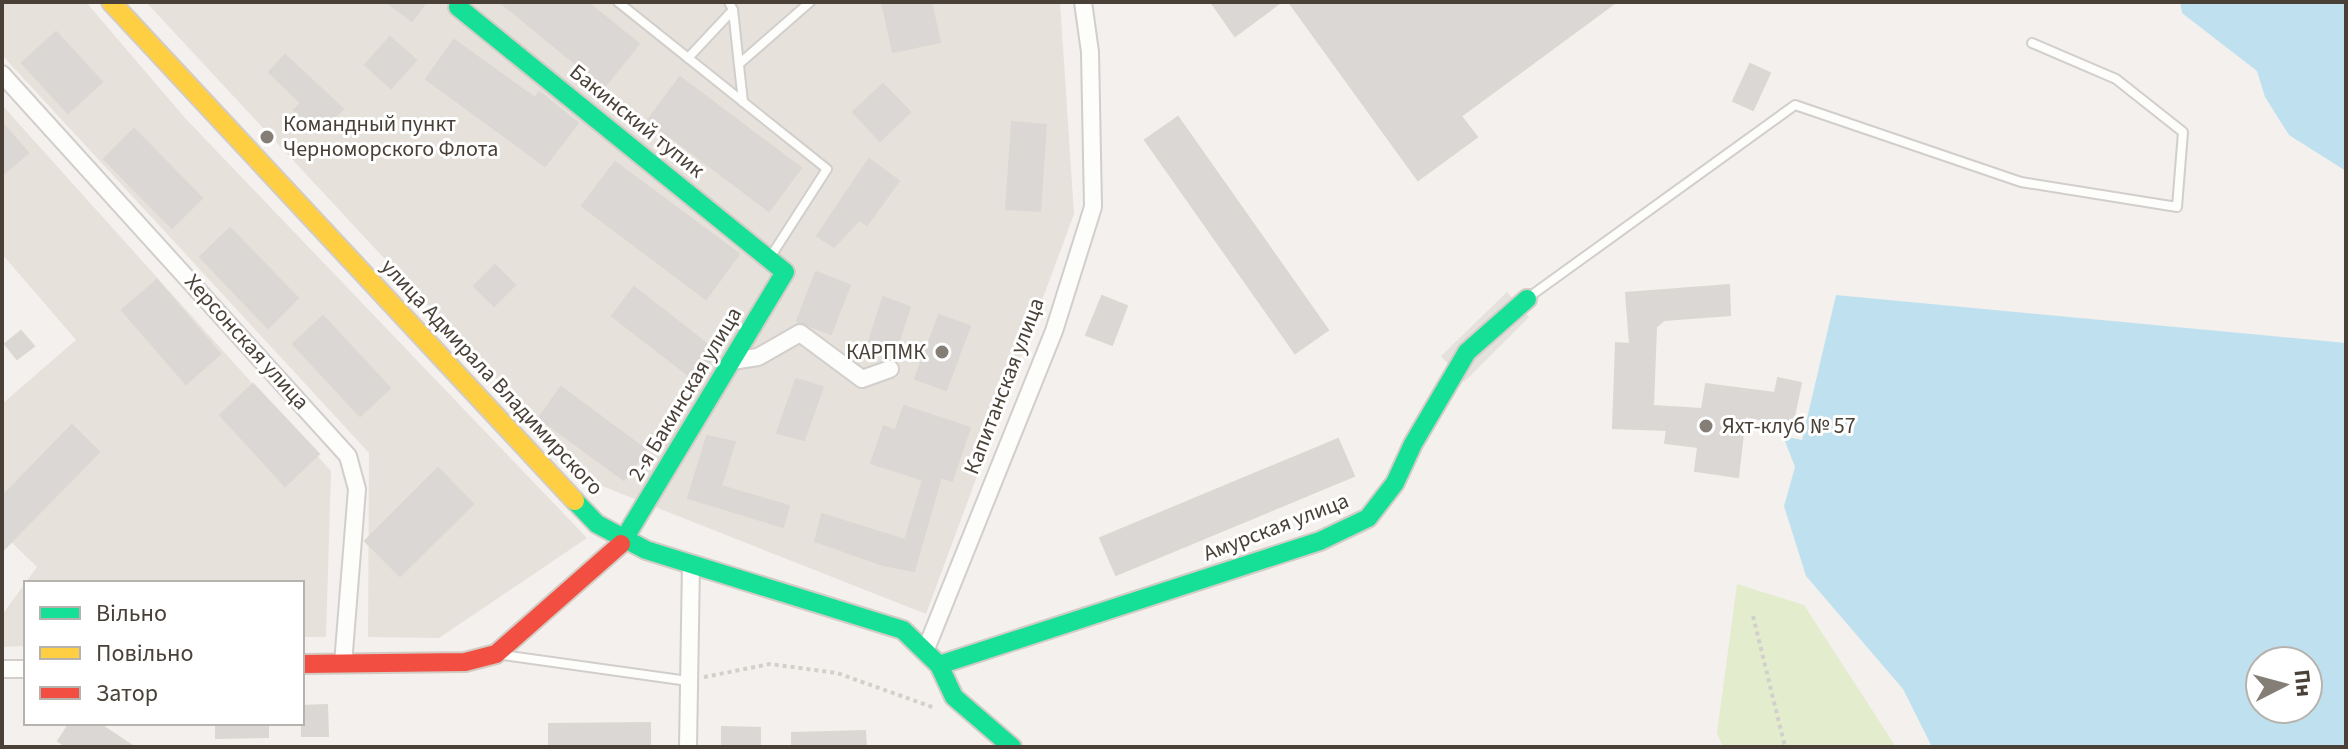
<svg xmlns="http://www.w3.org/2000/svg" width="2348" height="749" font-family="'Source Sans 3',sans-serif">
<style>
.residential{fill:#e7e1db}
.green{fill:#e4ecce}
.parking{fill:#e5e1de}
.water{fill:#bfe1ef;fill-rule:evenodd}
.building{fill:#dbd7d4;stroke:#dbd7d3;stroke-width:2}
.lines{fill:none;stroke-linecap:round;stroke-linejoin:round}
.lane-casing{stroke:#d1cecb;stroke-width:12}
.street-casing{stroke:#d1cecb;stroke-width:20}
.fast-casing{stroke:#d2ccc4;stroke-width:22}
.slow-casing{stroke:#d2ccc4;stroke-width:22}
.jam-casing{stroke:#d2ccc4;stroke-width:22}
.path{stroke:#d3d0cb;stroke-width:4;stroke-dasharray:4 4;stroke-linecap:butt}
.lane{stroke:#fdfdfc;stroke-width:8}
.street{stroke:#fdfdfc;stroke-width:16}
.fast{stroke:#16e098;stroke-width:18}
.slow{stroke:#ffcf43;stroke-width:18}
.jam{stroke:#f24e42;stroke-width:18}
.poi-dot{fill:#847e77;stroke:#fff;stroke-width:3}
.labels{text-anchor:middle;dominant-baseline:central;stroke-width:6;stroke-linejoin:round;paint-order:stroke}
.street-label{font-size:22px;fill:#494138;stroke:#fff}
.poi-label{font-size:22px;fill:#494138;stroke:#fff;text-anchor:start}
</style>
<rect width="100%" height="100%" fill="#f3f0ed"/>
<g class="residential">
<path d="M2,2H86L185,118L587,538L439,638L368,637L369,453L2,55Z"/>
<path d="M146,2H1060L1074,214L926,614L592,482Z"/>
<path d="M2,105L331,471L326,637H302V583H26V646L2,647V615L37,567L2,533V404L76,340L2,254Z"/>
</g>
<path class="green" d="M1737,584L1804,605L1896,747H1723L1717,733Z"/>
<path class="parking" d="M1507,292L1529,317L1464,382L1441,356Z"/>
<g class="water">
<path d="M2180,2H2346V171L2289,135L2265,97L2257,71L2182,13Z"/>
<path d="M1836,295L2346,343V747H1932L1903,689L1806,576L1784,506L1795,467L1783,436L1802,440ZM2260,661H2308V709H2260Z"/>
</g>
<g class="building">
<path d="M387,2H426L412,21Z"/>
<path d="M500,2H587L639,44L604,87Z"/>
<path d="M882,2H931L940,42L893,52Z"/>
<path d="M1211,2H1281L1235,36Z"/>
<path d="M1289,2H1616L1461,116L1477,137L1418,180Z"/>
<path d="M56,32L102,82L68,113L22,63Z"/>
<path d="M390,37L416,60L391,88L365,65Z"/>
<path d="M454,40L535,98L539,92L578,123L545,166L426,79Z"/>
<path d="M285,55L343,109L317,134L294,110L301,103L269,72Z"/>
<path d="M1750,64L1770,73L1753,110L1733,101Z"/>
<path d="M680,77L801,168L769,211L648,120Z"/>
<path d="M883,84L910,112L880,141L853,112Z"/>
<path d="M1178,117L1328,330L1295,353L1145,140Z"/>
<path d="M1012,122L1046,125L1040,211L1006,209Z"/>
<path d="M2,123L28,153L2,175Z"/>
<path d="M134,129L202,198L172,228L104,159Z"/>
<path d="M869,159L899,181L867,225L859,220L834,247L817,236Z"/>
<path d="M615,162L739,254L706,299L582,206Z"/>
<path d="M230,228L298,298L268,328L200,257Z"/>
<path d="M495,265L515,285L494,306L474,286Z"/>
<path d="M816,272L850,285L831,334L797,321Z"/>
<path d="M157,280L220,354L186,384L122,310Z"/>
<path d="M1729,285L1730,315L1664,320L1656,327L1653,406L1702,409L1706,384L1775,393L1778,378L1801,383L1792,426L1745,416L1738,477L1695,471L1698,447L1665,443L1667,430L1613,428L1616,343L1630,344L1626,293Z"/>
<path d="M634,287L717,352L695,380L612,316Z"/>
<path d="M1102,296L1127,306L1112,345L1086,335Z"/>
<path d="M883,297L910,307L894,355L867,348Z"/>
<path d="M939,315L970,326L946,390L915,379Z"/>
<path d="M323,316L390,388L360,416L293,344Z"/>
<path d="M21,331L34,346L17,359L5,344Z"/>
<path d="M796,379L823,387L804,440L777,433Z"/>
<path d="M253,384L319,454L285,486L220,415Z"/>
<path d="M561,387L646,450L624,480L539,418Z"/>
<path d="M904,406L970,428L952,481L941,477L914,571L883,565L815,541L822,514L905,540L923,480L871,463L884,426L895,431Z"/>
<path d="M72,425L99,452L2,551V497Z"/>
<path d="M707,436L735,442L721,486L789,506L783,527L688,498Z"/>
<path d="M1338,439L1354,476L1116,575L1100,538Z"/>
<path d="M438,468L473,504L400,576L365,541Z"/>
<path d="M327,705L328,736H302V706Z"/>
<path d="M70,723H98L134,747H67L58,741Z"/>
<path d="M216,723H268V737L216,738Z"/>
<path d="M650,723V747H549V724Z"/>
<path d="M722,727L760,728V747H722Z"/>
<path d="M865,731L866,747H792V733Z"/>
</g>
<g class="lines">
<g class="lane-casing">
<g id="lane">
<path d="M618,2L827,169L771,256"/>
<path d="M733,10L743,102"/>
<path d="M688,58L733,10L729,2"/>
<path d="M739,64L810,2"/>
<path d="M1529,297L1795,105L2021,182L2177,207L2183,132L2116,79L2032,43"/>
<path d="M503,655L688,681"/>
</g>
</g>
<g class="street-casing">
<g id="street">
<path d="M2,74L348,456L357,489L343,664"/>
<path d="M732,361L758,357L800,333L862,379L890,369"/>
<path d="M926,649L1054,331L1093,207L1090,52L1083,2"/>
<path d="M2,669H26"/>
<path d="M688,747L691,564"/>
</g>
</g>
<g class="fast-casing">
<g id="fast">
<path d="M458,7L785,272L621,544"/>
<path d="M575,501L597,524L646,550L903,630L939,665L954,697L1012,747"/>
<path d="M939,665L1320,541L1368,518L1395,483L1413,444L1467,352L1527,299"/>
</g>
</g>
<g class="slow-casing">
<path id="slow" d="M111,2L575,501"/>
</g>
<g class="jam-casing">
<path id="jam" d="M302,664L465,662L496,654L621,544"/>
</g>
<g class="path">
<path d="M1753,616L1785,747"/>
<path d="M704,677L770,664L837,673L935,708"/>
</g>
<use href="#lane" class="lane"/>
<use href="#street" class="street"/>
<use href="#fast" class="fast"/>
<use href="#slow" class="slow"/>
<use href="#jam" class="jam"/>
</g>
<g class="poi-dot">
<circle cx="267" cy="137" r="8"/>
<circle cx="942" cy="352" r="8"/>
<circle cx="1706" cy="426" r="8"/>
</g>
<g class="labels">
<g class="street-label">
<text transform="translate(637 121) rotate(39)">Бакинский тупик</text>
<text transform="translate(247 342) rotate(48)">Херсонская улица</text>
<text transform="translate(492 377) rotate(47)">улица Адмирала Владимирского</text>
<text transform="translate(1004 386) rotate(-69)">Капитанская улица</text>
<text transform="translate(685 394) rotate(-59)">2-я Бакинская улица</text>
<text transform="translate(1276 527) rotate(-21)">Амурская улица</text>
</g>
<g class="poi-label">
<text x="283" y="124">Командный пункт<tspan x="283" dy="25">Черноморского Флота</tspan></text>
<text x="926" y="352" text-anchor="end">КАРПМК</text>
<text x="1722" y="426">Яхт-клуб № 57</text>
</g>
</g>
<rect width="2348" height="749" fill="none" stroke="#494138" stroke-width="8"/>
<rect x="24" y="581" width="280" height="144" fill="#ffffff" stroke="#b6b3af" stroke-width="2"/>
<rect x="40" y="607" width="40" height="12" fill="#16e098" stroke="#b6b3af" stroke-width="2"/>
<text x="96" y="621" font-size="24" fill="#494138">Вільно</text>
<rect x="40" y="647" width="40" height="12" fill="#ffcf43" stroke="#b6b3af" stroke-width="2"/>
<text x="96" y="661" font-size="24" fill="#494138">Повільно</text>
<rect x="40" y="687" width="40" height="12" fill="#f24e42" stroke="#b6b3af" stroke-width="2"/>
<text x="96" y="701" font-size="24" fill="#494138">Затор</text>
<g transform="translate(2284 685) rotate(84)"><circle r="38" fill="#ffffff" stroke="#b6b3af" stroke-width="2"/>
<path d="M0-6L14 30L0 20L-14 30Z" fill="#847e77"/>
<text y="-12" font-size="22" font-weight="bold" text-anchor="middle" fill="#494138">Пн</text>
</g>
</svg>
